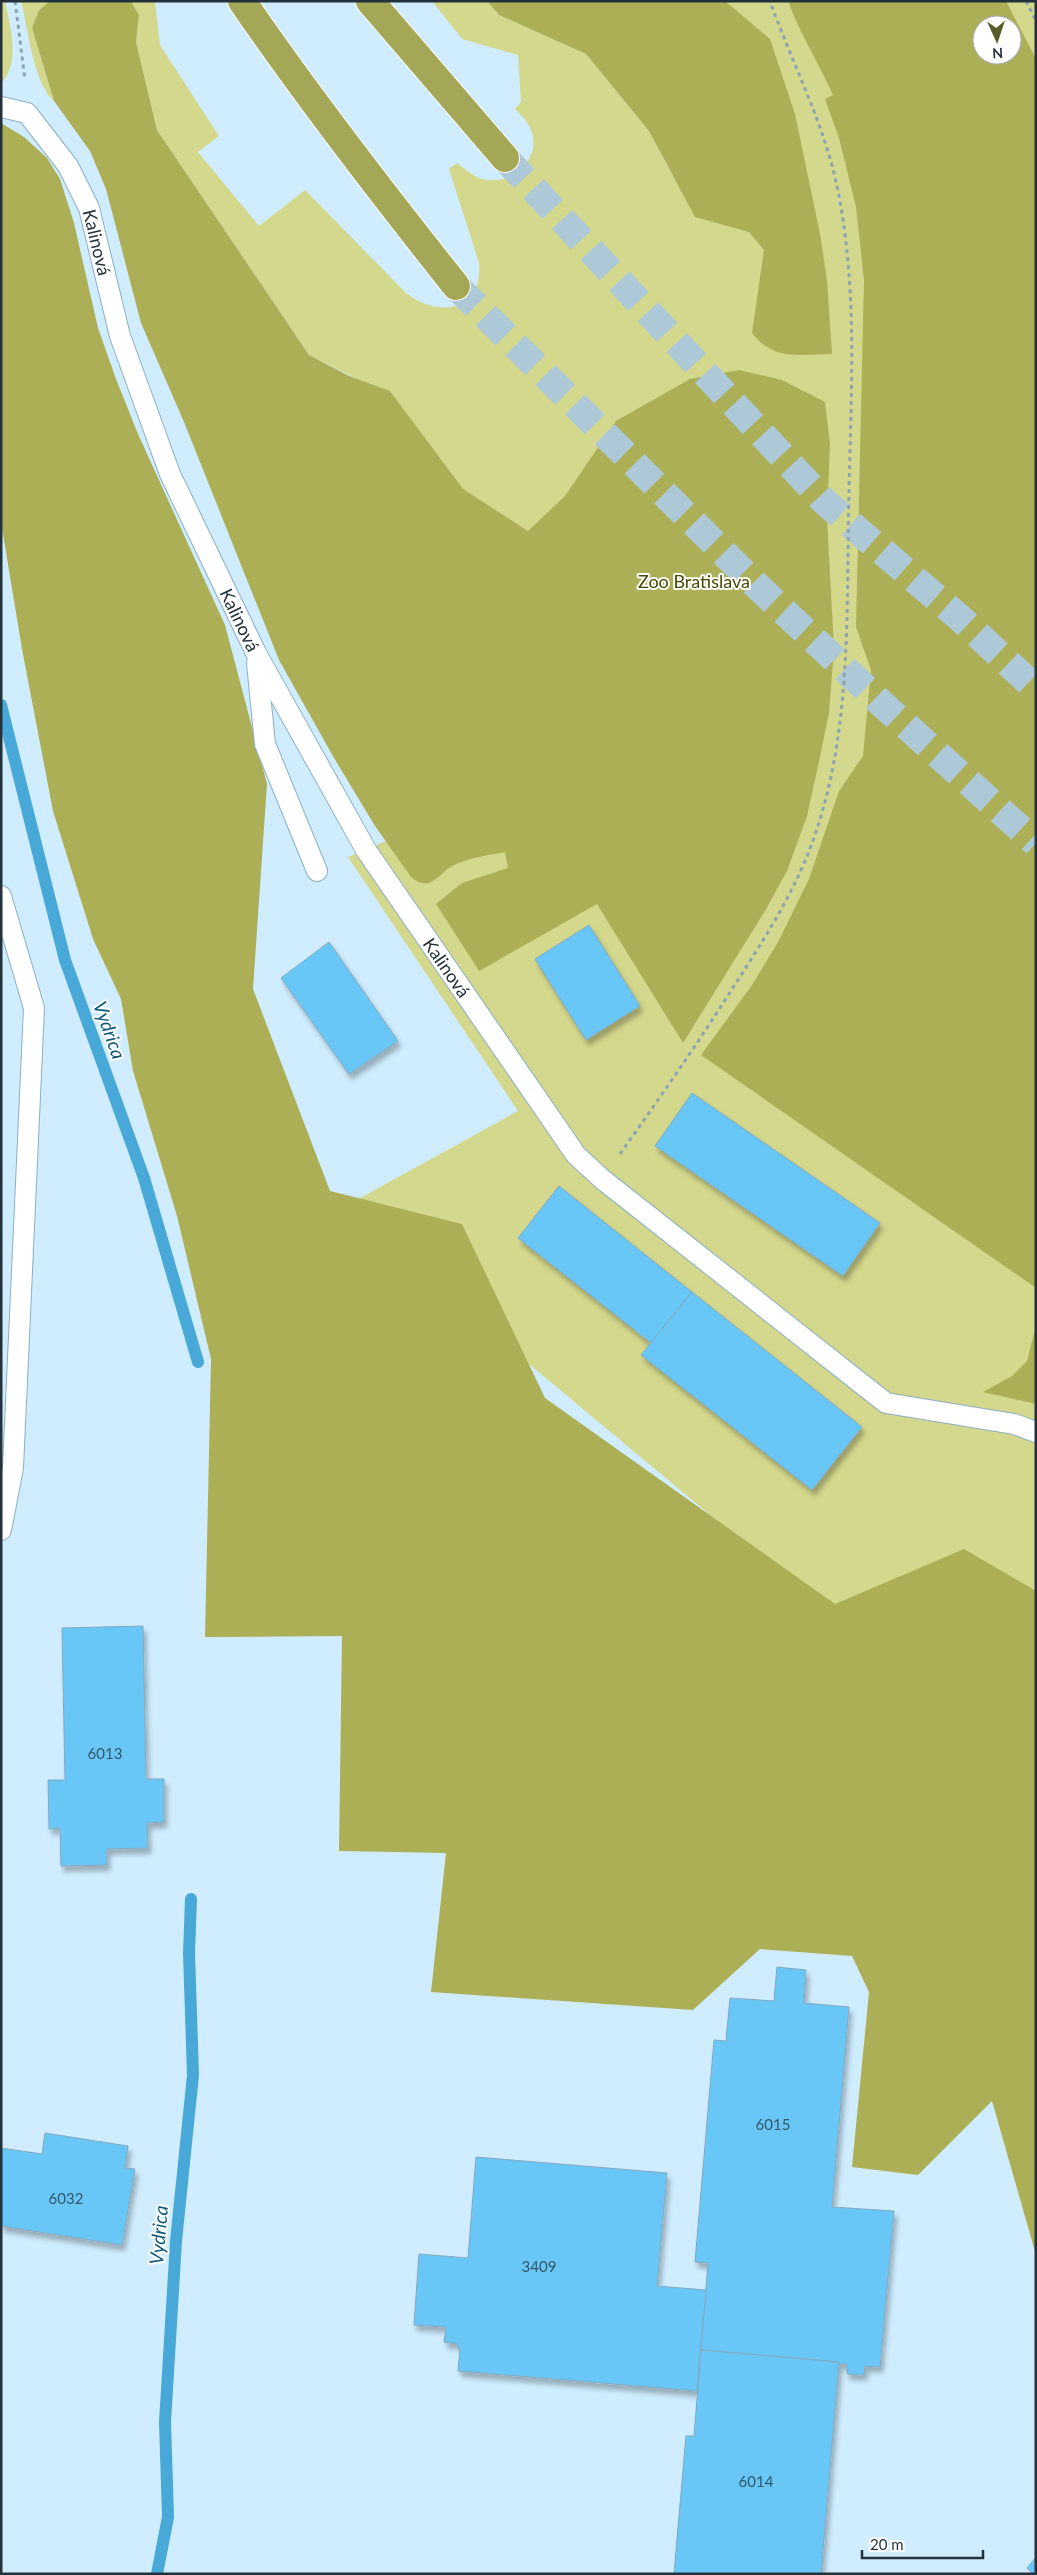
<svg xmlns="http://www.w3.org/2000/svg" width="1037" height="2575" font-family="Lato,sans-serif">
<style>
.green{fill:#d4d88c;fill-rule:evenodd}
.forest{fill:#acaf56;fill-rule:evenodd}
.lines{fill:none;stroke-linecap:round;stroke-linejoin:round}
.stream{stroke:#48a9d8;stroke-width:12}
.building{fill:#68c7f7;stroke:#85a8bc;filter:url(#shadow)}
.highway-tunnel{stroke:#adc8d7;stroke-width:28;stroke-dasharray:28 14;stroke-linecap:butt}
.lane-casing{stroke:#8bafc3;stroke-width:22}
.highway-casing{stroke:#fff;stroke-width:30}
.path{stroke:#8ca4b1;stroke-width:3;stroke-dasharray:4 4;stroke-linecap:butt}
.lane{stroke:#fff;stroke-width:20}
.highway{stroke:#a4a755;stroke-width:28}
.labels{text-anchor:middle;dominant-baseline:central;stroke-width:4;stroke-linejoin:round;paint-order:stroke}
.number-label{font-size:15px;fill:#345769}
.street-label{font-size:18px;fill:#23323a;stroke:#fff}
.park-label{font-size:18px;fill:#474800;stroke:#fff}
.water-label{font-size:19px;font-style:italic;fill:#0c5979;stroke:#fff}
</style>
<defs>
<filter id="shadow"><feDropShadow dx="3" dy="5.5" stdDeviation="2.5" flood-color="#0004"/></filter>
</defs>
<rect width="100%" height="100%" fill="#cfedfe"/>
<g class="green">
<path d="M1,1H5C10,25 21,64 1,83Z"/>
<path d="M21,1H50L39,10L32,28L54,101C33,83 28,28 21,1Z"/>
<path d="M131,1H155L160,45L219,136L198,152L259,226L305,190L406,293C438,318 483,312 479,263L449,169L457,163C466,170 476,179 487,180C517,184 546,152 528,124C525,118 519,114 515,109L521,102L518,55L462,39L432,1H487L499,15L586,54L649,131L675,180L690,166L563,1H1036V1736L854,1635L342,1208L518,1111L348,857L429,823L359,380L309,355L157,130L136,42L139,15ZM982,25H1012V55H982Z"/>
</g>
<g class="forest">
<path d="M50,1H131L139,15L136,42L157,130L309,355L349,376L390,391L463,489L528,531L565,496L616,421L690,379L739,370L782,380L825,402L830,444L827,518L834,649L829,713L818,766L807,816L787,871L765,911L683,1043L597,904L479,971L436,904L462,883L508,868L505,852C489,855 469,858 454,865C438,873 431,894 411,877L375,826L334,758L279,660L184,422L141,323L106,189L90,151L54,101L32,28L39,10Z"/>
<path d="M487,1H725L770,39L795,114L820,234L827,280L832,354C799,354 775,362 752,333L764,250L749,232L695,217L649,131L586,54L499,15Z"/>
<path d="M788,1H1006L1036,59V1288L701,1055L752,985L778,942L809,879L839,791L863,756L871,670L856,627L864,280L856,207L839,138L825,99L833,95C819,63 800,34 788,1ZM982,25H1012V55H982Z"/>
<path d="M1,123L24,137L47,158L60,179L74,223L98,328L116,379L138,434L225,625L267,784L253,989L330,1191L462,1224L545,1398L835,1604L964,1549L1036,1591V2255L992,2101L918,2175L852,2167L869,1992L852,1956L760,1949L693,2010L431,1992L446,1853L339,1851L342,1636L205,1637L211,1359L177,1216L133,1071L121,999L93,939L53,811L22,649L1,522Z"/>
<path d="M1036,1326V1404L983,1392L1012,1376L1027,1361Z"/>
</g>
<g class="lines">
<g class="stream">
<path d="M1,705L65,960L144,1178L198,1362"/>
<path d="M157,2574L168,2517L165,2422L176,2241L193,2075L189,1953L191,1899"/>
</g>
</g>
<g class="building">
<path d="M589,925L640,1006L586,1040L535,959Z"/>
<path d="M329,942L398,1041L349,1074L281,978Z"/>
<path d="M692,1093L880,1223L843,1276L655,1146Z"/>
<path d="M559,1186L692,1292L651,1343L518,1238Z"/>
<path d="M692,1292L862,1427L812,1490L641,1355Z"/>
<path d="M143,1626L146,1779H164V1822L147,1823L148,1848L107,1849V1865L61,1866L60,1828L49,1829L48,1780H65L62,1628Z"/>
<path d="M777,1967L806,1970L804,2003L849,2007L832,2207L894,2211L880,2367L865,2366L864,2375L847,2374V2364H839V2362L701,2350L708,2263L695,2262L714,2040L726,2041L730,1998L774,2001Z"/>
<path d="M45,2133L128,2146L125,2168L135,2169L122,2245L1,2226V2148L42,2154Z"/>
<path d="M476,2157L667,2173L657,2286L706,2290L697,2391L458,2371L460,2349H458V2344L444,2342L446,2327L414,2325L419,2254L468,2258Z"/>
<path d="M701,2350L839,2362L821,2574H674L686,2436H694Z"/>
<path d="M1036,2557V2574H1034L1027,2568Z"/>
</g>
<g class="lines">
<g class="highway-tunnel">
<path d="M505,158L825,502L961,619L1036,689"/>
<path d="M456,286L754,583L881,703L1036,843"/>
</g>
<g class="lane-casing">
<g id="lane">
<path id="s1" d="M1,107L27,113L68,166L89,208L120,336L170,474L256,653L366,850L576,1155L602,1179L886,1403L1014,1424L1036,1432"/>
<path d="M257,663L265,744L317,871"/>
<path d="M1,896L34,1008L13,1468L1,1530"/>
</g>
</g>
<g class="highway-casing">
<g id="highway">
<path d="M242,1C309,99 382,193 456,286"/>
<path d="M370,1L505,158"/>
</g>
</g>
<g class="path">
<path d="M15,1L25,80"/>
<path d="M1026,1L1036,21"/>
<path d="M620,1154C659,1099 698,1043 734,986C763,941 792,896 811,846C853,734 846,611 849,493C851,391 858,287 837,186C823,121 792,63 770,1"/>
</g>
<use href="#lane" class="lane"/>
<use href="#highway" class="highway"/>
</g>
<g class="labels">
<g class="number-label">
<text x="105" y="1753">6013</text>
<text x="773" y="2124">6015</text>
<text x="66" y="2198">6032</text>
<text x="539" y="2266">3409</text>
<text x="756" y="2481">6014</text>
</g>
<g class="street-label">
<text stroke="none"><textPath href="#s1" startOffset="176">Kalinová</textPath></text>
<text stroke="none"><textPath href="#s1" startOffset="581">Kalinová</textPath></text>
<text stroke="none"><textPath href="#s1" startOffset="986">Kalinová</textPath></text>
</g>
<g class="park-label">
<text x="694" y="581">Zoo Bratislava</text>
</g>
<g class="water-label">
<text transform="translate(110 1030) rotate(70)">Vydrica</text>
<text transform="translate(158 2235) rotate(-85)">Vydrica</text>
</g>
</g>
<rect width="1037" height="2575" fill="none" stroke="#23323a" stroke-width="5"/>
<g transform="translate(997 40) rotate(177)"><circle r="24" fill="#ffffff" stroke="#a7adb0"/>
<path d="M0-4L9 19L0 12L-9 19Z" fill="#595b28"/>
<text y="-8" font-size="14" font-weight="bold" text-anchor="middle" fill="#23323a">N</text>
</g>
<path d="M862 2550v8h121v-8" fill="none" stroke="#23323a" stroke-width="2.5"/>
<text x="870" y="2550" font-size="15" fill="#23323a" stroke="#ffffff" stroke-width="4" paint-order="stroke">20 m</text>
</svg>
